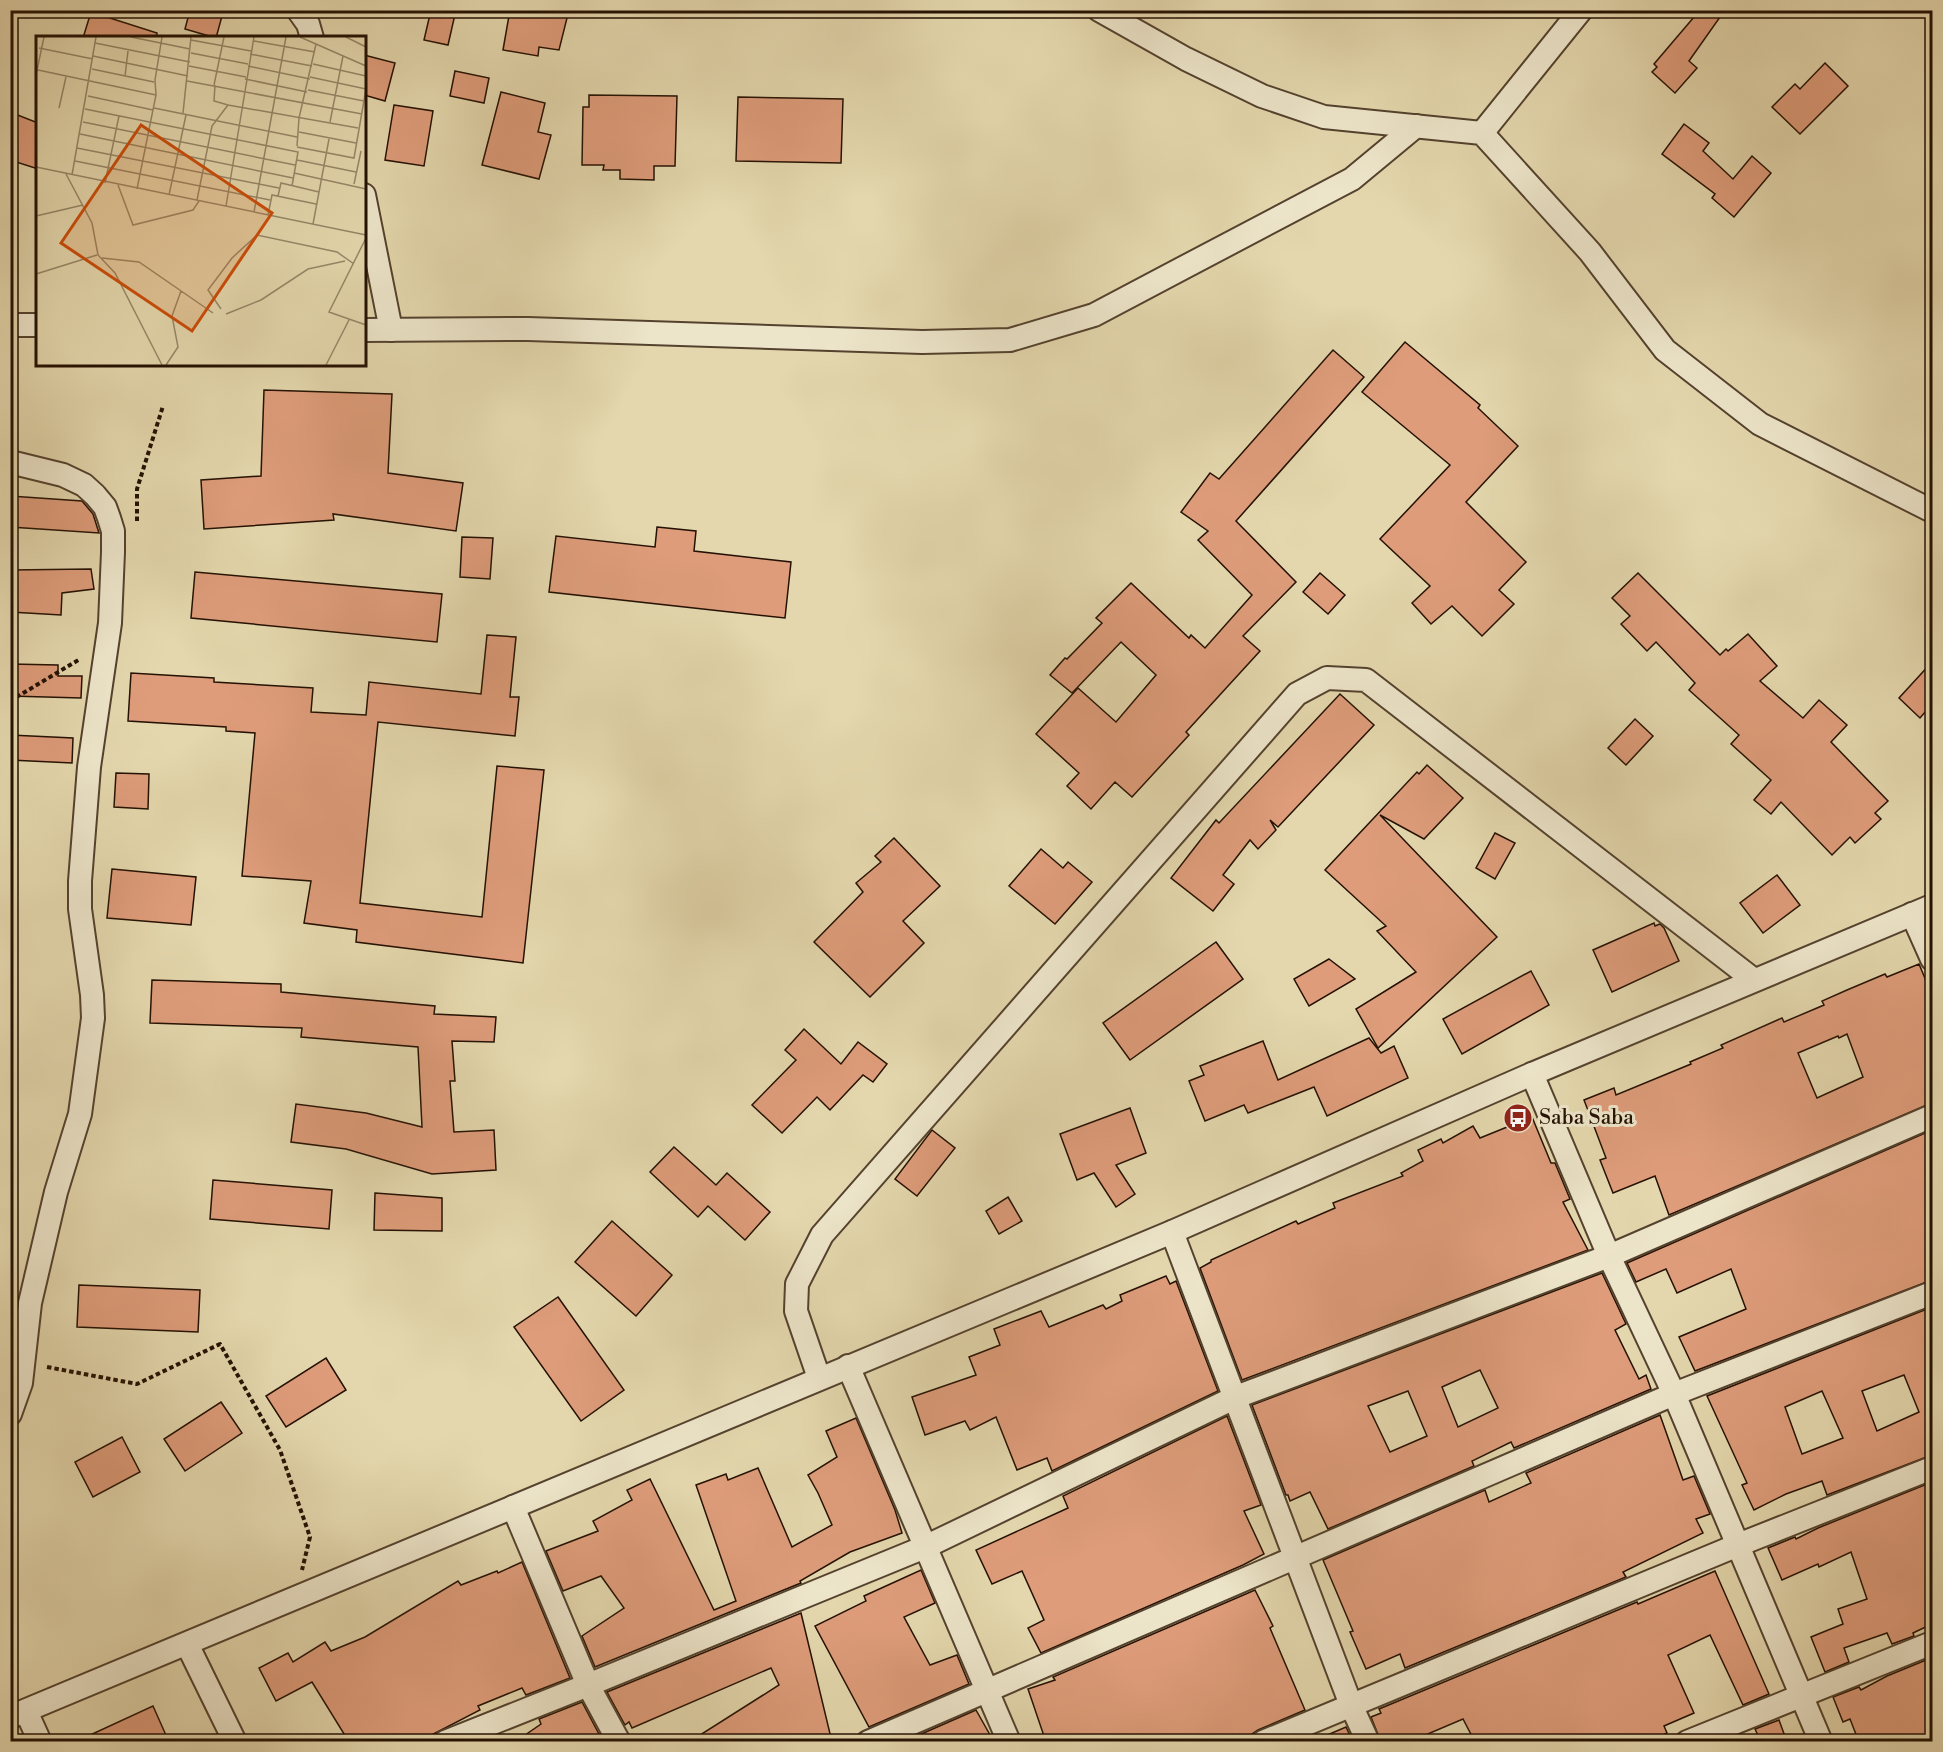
<svg xmlns="http://www.w3.org/2000/svg" width="1943" height="1752" font-family="'Libre Bodoni',serif">
<style>
.building{fill:#de9c7a;stroke:#241103;stroke-width:1.5;fill-rule:evenodd}
.lines{fill:none;stroke-linecap:round;stroke-linejoin:round}
.minor-casing{stroke:#54422e;stroke-width:26}
.path{stroke:#241103;stroke-width:4;stroke-dasharray:4.5 3;stroke-linecap:butt}
.minor{stroke:#ede5ca;stroke-width:22}
.labels{text-anchor:middle;dominant-baseline:central;stroke-width:6;stroke-linejoin:round;paint-order:stroke}
.poi-label{font-size:21px;fill:#241103;stroke:#ede5ca;text-anchor:start}
.inset-road{fill:none;stroke:#978869;stroke-width:1.5}
.view{fill:#cb4e0b;fill-opacity:0.15;stroke:#cb4e0b;stroke-width:3}
.inset-edge{fill:none;stroke:#241103;stroke-width:3}
</style>
<rect width="100%" height="100%" fill="#e4d7ad"/>
<filter id="stains"><feTurbulence type="fractalNoise" baseFrequency=".00333" numOctaves="4"/><feColorMatrix values="0 0 0 0 .2 0 0 0 0 .09 0 0 0 0 .02 0 0 0 .5 -.17"/></filter>
<radialGradient id="worn" r=".72"><stop offset=".6" stop-color="#630" stop-opacity="0"/><stop offset="1" stop-color="#630" stop-opacity=".3"/></radialGradient>
<g class="building">
<path d="M190,10H200L222,16L216,38L185,29Z"/>
<path d="M431,10H456L448,45L424,40Z"/>
<path d="M510,10H569L559,50L539,47L538,56L503,50Z"/>
<path d="M1700,10H1725L1689,61L1697,68L1675,93L1652,72L1657,67L1654,64Z"/>
<path d="M91,12L157,33L156,38H83Z"/>
<path d="M364,55L395,63L385,101L364,95Z"/>
<path d="M1825,63L1848,86L1800,134L1772,107L1795,84L1800,89Z"/>
<path d="M455,71L489,78L484,103L450,96Z"/>
<path d="M501,92L545,103L538,132L551,135L539,179L482,165Z"/>
<path d="M589,95L677,96L675,166H654V180L620,179V170H603L604,165H582L583,107H589Z"/>
<path d="M738,97L843,99L841,163L736,161Z"/>
<path d="M394,105L433,111L424,166L385,160Z"/>
<path d="M10,112L38,123V169L10,160Z"/>
<path d="M1684,124L1709,143L1703,151L1733,179L1752,156L1771,173L1734,217L1712,198L1715,194L1662,154Z"/>
<path d="M1405,342L1480,405L1478,408L1518,446L1466,502L1526,562L1499,590L1514,604L1482,636L1452,606L1431,624L1412,603L1430,586L1380,539L1450,465L1362,392Z"/>
<path d="M1333,350L1364,377L1236,521L1296,582L1243,636L1260,651L1186,732L1189,735L1132,797L1115,782L1091,809L1067,786L1079,773L1036,734L1078,688L1116,722L1156,675L1121,642L1072,693L1050,675L1065,658L1067,659L1102,623L1096,618L1131,583L1189,638L1191,635L1205,648L1252,595L1198,540L1208,531L1181,512L1210,473L1219,479Z"/>
<path d="M264,390L392,394L388,473L463,483L456,531L333,514L334,520L204,529L201,480L261,476Z"/>
<path d="M10,496L82,501L93,514L99,533L10,527Z"/>
<path d="M657,527L696,531L694,551L791,562L785,618L549,592L556,536L655,547Z"/>
<path d="M462,537L493,538L490,579L460,577Z"/>
<path d="M91,569L94,589L62,593L61,615L10,612V570Z"/>
<path d="M195,572L442,594L437,642L191,618Z"/>
<path d="M1320,573L1345,595L1328,614L1303,592Z"/>
<path d="M1638,573L1720,655L1726,649L1728,651L1748,634L1777,666L1760,681L1803,718L1819,700L1847,725L1831,742L1888,801L1875,813L1881,819L1855,843L1850,837L1832,855L1781,802L1771,814L1754,800L1771,780L1731,744L1739,735L1689,690L1695,683L1656,642L1647,651L1621,624L1630,616L1612,598Z"/>
<path d="M487,635L516,637L510,697H519L515,736L378,722L360,903L482,917L497,766L544,770L523,963L356,942L357,930L304,923L311,881L242,876L255,733L226,731V727L128,721L131,673L214,678V682L313,688L311,712L366,715L369,682L481,694Z"/>
<path d="M1932,662V704L1920,718L1899,698Z"/>
<path d="M10,664L58,665V676H82L81,698L10,696Z"/>
<path d="M1340,694L1374,725L1278,827L1270,820L1276,830L1258,849L1250,840L1223,875L1234,884L1213,911L1171,878L1216,820L1219,823Z"/>
<path d="M1635,719L1653,736L1626,765L1608,748Z"/>
<path d="M10,735L73,738L72,763L10,760Z"/>
<path d="M1427,765L1463,798L1424,839L1380,815L1497,937L1378,1048L1356,1009L1416,972L1377,931L1386,926L1325,870L1417,772L1419,774Z"/>
<path d="M116,773L149,774L148,809L114,807Z"/>
<path d="M1495,833L1515,843L1495,879L1476,868Z"/>
<path d="M894,838L940,886L903,921L924,943L870,997L814,942L863,892L856,883L881,862L875,856Z"/>
<path d="M1041,849L1063,868L1068,862L1092,882L1055,924L1009,886Z"/>
<path d="M112,869L196,877L191,925L107,918Z"/>
<path d="M1777,875L1800,905L1763,933L1740,903Z"/>
<path d="M1654,923L1655,926L1660,924L1664,928L1679,961L1612,992L1593,950Z"/>
<path d="M1216,942L1243,979L1130,1060L1103,1023Z"/>
<path d="M1329,959L1355,979L1309,1006L1294,979Z"/>
<path d="M1919,964L1932,995V1103L1669,1215L1655,1176L1613,1193L1600,1160L1606,1158L1584,1100L1614,1088L1616,1095L1691,1064L1690,1062L1723,1048L1721,1045L1782,1018L1784,1022L1824,1005L1822,1001L1847,990L1885,974L1887,977ZM1847,1034L1863,1077L1817,1098L1798,1053L1838,1036L1839,1038Z"/>
<path d="M1531,971L1549,1005L1462,1054L1443,1019Z"/>
<path d="M152,980L281,984V992L435,1006L434,1014L496,1017L494,1042L452,1041L455,1081H450L454,1132L494,1130L496,1170L432,1174L346,1149L291,1142L296,1104L366,1113L422,1127L418,1047L301,1037L302,1028L150,1023Z"/>
<path d="M804,1029L841,1064L858,1042L887,1064L873,1082L863,1075L830,1110L817,1097L782,1133L752,1105L796,1060L785,1050Z"/>
<path d="M1369,1038L1381,1053L1394,1046L1408,1078L1327,1116L1314,1087L1248,1113L1244,1105L1205,1121L1189,1081L1204,1075L1200,1066L1263,1041L1278,1080Z"/>
<path d="M1130,1108L1146,1153L1116,1165L1135,1194L1116,1207L1094,1173L1077,1180L1060,1134Z"/>
<path d="M1532,1117L1551,1163H1555L1570,1199L1563,1202L1588,1250L1242,1380L1200,1268L1211,1262V1260L1296,1221L1298,1224L1335,1208L1333,1203L1403,1176L1401,1173L1423,1161L1418,1150L1441,1139L1443,1143L1473,1126L1480,1138Z"/>
<path d="M932,1130L955,1148L917,1196L895,1179Z"/>
<path d="M1932,1130V1280L1695,1371L1679,1337L1746,1309L1731,1269L1677,1293L1666,1269L1636,1282L1627,1263Z"/>
<path d="M674,1147L716,1185L727,1173L770,1212L745,1240L708,1206L698,1217L650,1172Z"/>
<path d="M213,1180L332,1190L329,1229L210,1219Z"/>
<path d="M375,1193L442,1198V1231L374,1230Z"/>
<path d="M1008,1197L1022,1221L999,1234L986,1211Z"/>
<path d="M612,1221L672,1275L636,1316L575,1262Z"/>
<path d="M1602,1273L1626,1324L1615,1330L1639,1379L1646,1375L1651,1389L1514,1448L1511,1442L1472,1461L1474,1466L1328,1529L1310,1492L1290,1501L1288,1495H1286L1252,1405ZM1480,1370L1498,1408L1458,1427L1442,1387ZM1408,1391L1427,1436L1390,1452L1368,1406Z"/>
<path d="M1166,1276L1170,1284L1176,1281L1218,1391L1052,1471L1047,1458L1017,1470L996,1417L970,1430L965,1421L925,1435L912,1397L976,1375L969,1357L1000,1345L994,1329L1041,1311L1049,1327L1103,1305L1106,1309L1122,1301L1120,1295Z"/>
<path d="M79,1285L200,1290L198,1332L77,1327Z"/>
<path d="M558,1297L624,1390L581,1421L514,1327Z"/>
<path d="M1932,1307V1455L1827,1495L1822,1481L1786,1494L1754,1510L1742,1485L1747,1483L1707,1396ZM1904,1375L1919,1412L1877,1431L1862,1391ZM1822,1391L1843,1438L1802,1454L1785,1407Z"/>
<path d="M326,1358L346,1390L286,1427L266,1396Z"/>
<path d="M221,1402L242,1433L185,1471L164,1439Z"/>
<path d="M1660,1415L1683,1480L1694,1476L1710,1514L1696,1519L1703,1533L1623,1572L1626,1577L1405,1668L1400,1654L1366,1669L1350,1632L1353,1631L1323,1560L1485,1490L1489,1502L1531,1483L1526,1473Z"/>
<path d="M1227,1416L1261,1505L1244,1511L1264,1554L1243,1565L1041,1653L1028,1628L1044,1620L1022,1571L992,1584L976,1550L1068,1508L1063,1496Z"/>
<path d="M856,1418L895,1510L902,1533L850,1552L800,1581L801,1583L595,1667L582,1636L624,1608L601,1576L563,1591L546,1551L598,1531L593,1521L632,1500L627,1490L650,1479L714,1610L736,1601L696,1485L726,1474L728,1480L758,1468L792,1547L832,1525L818,1493L808,1475L837,1457L826,1431Z"/>
<path d="M122,1437L140,1472L93,1497L75,1462Z"/>
<path d="M1932,1482V1624L1913,1633L1914,1636L1892,1644L1887,1633L1844,1648L1849,1662L1825,1672L1811,1637L1843,1624L1838,1609L1867,1599L1851,1552L1819,1567L1818,1564L1782,1580L1768,1548L1795,1537L1796,1539L1818,1528Z"/>
<path d="M522,1562L570,1678L526,1695L522,1688L478,1706L480,1710L418,1742H349L312,1682L276,1701L259,1668L288,1653L293,1662L325,1642L331,1651L365,1637L458,1581L461,1585L497,1571L498,1573Z"/>
<path d="M921,1570L935,1603L904,1617L930,1665L957,1655L969,1684L869,1727L815,1626L866,1601L864,1596Z"/>
<path d="M1715,1571L1769,1694L1743,1705L1710,1635L1668,1655L1694,1713L1664,1726L1667,1733L1649,1742H1475L1463,1719L1409,1742H1381L1371,1717L1381,1713L1379,1709L1637,1602L1638,1604Z"/>
<path d="M1255,1590L1273,1626L1270,1628L1305,1710L1258,1730L1252,1734L1250,1742H1046L1028,1689L1055,1680L1053,1677Z"/>
<path d="M801,1613L832,1742H689L779,1685L771,1668L632,1728L629,1722L625,1725L607,1692Z"/>
<path d="M1926,1660L1932,1674V1742H1859L1850,1719L1843,1722L1833,1697L1859,1687L1861,1690L1887,1676Z"/>
<path d="M582,1702L601,1738L594,1742H515L541,1724L539,1719Z"/>
<path d="M153,1706L169,1742H75Z"/>
<path d="M976,1710L994,1742H903Z"/>
<path d="M1779,1720L1787,1742H1761L1755,1729Z"/>
<path d="M1346,1727L1353,1742H1299L1316,1735L1318,1739Z"/>
</g>
<g class="lines">
<g class="minor-casing">
<g id="minor">
<path d="M298,10L308,24L312,38"/>
<path d="M1099,10L1186,59L1262,96L1324,117L1482,133L1590,252L1665,350L1760,424L1932,511"/>
<path d="M1482,133L1581,10"/>
<path d="M364,195L391,330"/>
<path d="M10,325H38"/>
<path d="M364,330L528,329L922,342L1010,340L1094,315L1181,269L1352,179L1416,126"/>
<path d="M10,462L63,475L84,485L95,495L105,507L109,518L113,531V552L110,623L89,767L80,881V909L92,995L93,1018L80,1114L56,1192L30,1303L21,1383L10,1414"/>
<path d="M1912,914L1932,959"/>
<path d="M1532,1074L1609,1256L1674,1394L1821,1742"/>
<path d="M1172,1232L1351,1705L1368,1742"/>
<path d="M848,1366L1009,1742"/>
<path d="M819,1378L796,1311L797,1284L822,1235L1297,694L1327,678L1366,680L1754,980"/>
<path d="M513,1507L588,1685L619,1742"/>
<path d="M187,1644L235,1742"/>
<path d="M26,1711L40,1742"/>
<path d="M10,1717L1172,1232L1532,1074L1932,906"/>
<path d="M445,1742L588,1685L925,1547L1236,1397L1609,1256L1932,1116"/>
<path d="M868,1742L1674,1394L1932,1293"/>
<path d="M1263,1742L1738,1545L1932,1468"/>
<path d="M1687,1742L1932,1643"/>
</g>
</g>
<g class="path">
<path d="M137,521V489L163,406"/>
<path d="M10,701L80,659"/>
<path d="M47,1367L137,1384L220,1344L280,1450L310,1537L302,1570"/>
</g>
<use href="#minor" class="minor"/>
</g>
<defs>
<g id="bus-disc" transform="scale(1.5)"><circle r="9.5" fill="#8f2418" stroke="#ede5ca"/><path d="M-5-6H5V4H4V6H2V4H-2V6H-4V4H-5ZM-3.5-4V0h7V-4ZM-3.5 1.2v1.5H-2V1.2ZM2 1.2v1.5H3.5V1.2Z" fill="#fff"/></g>
</defs>
<g fill-rule="evenodd">
<use href="#bus-disc" x="1518" y="1118"/>
</g>
<g class="labels">
<g class="poi-label">
<text x="1539" y="1118">Saba Saba</text>
</g>
</g>
<g transform="translate(36 36)">
<rect width="330" height="330" fill="#e4d7ad"/>
<path class="inset-road" d="M95,1L154,13M264,1L330,30M310,1L330,11M155,4L215,15M218,5L279,16M59,7L154,26M3,12L57,23M155,17L212,28M214,18L276,30M57,20L152,40M277,28L330,40M153,30L210,41M212,30L274,43M56,33L118,46M2,34L120,59M0,39L8,1M89,40L92,15M274,41L330,53M209,43L271,56M151,45L326,78M178,49L188,1M179,49L178,65L192,69L322,92M272,54L328,65M52,60L117,74M23,72L30,41M118,72L261,101M49,73L262,116L256,150M147,77L155,1M47,86L259,129M294,86L307,20M263,96L320,107M44,98L257,142M261,110L263,82L280,8M261,111L318,122L330,53M41,112L243,152M261,124L320,136M39,125L234,164M0,131L330,199M258,137L330,153M30,138L56,187L62,219L79,237L126,329M36,139L60,1M69,147L83,80M318,148L325,115M82,149L97,189L157,174L163,165M101,153L120,59L119,44L126,1M133,159L150,79M242,160L245,147L283,156M161,164L176,90L192,69M190,170L218,1M218,176L250,1M232,179L236,159L280,168M0,180L47,169M277,188L293,103M330,202L293,276L330,289M66,222L103,226L177,277M0,238L61,219M185,273L172,254L196,222L221,199L301,216L318,228M190,278L225,264L272,233L309,225M130,329L142,311L136,280L145,255M290,329L313,284"/>
<path class="view" d="M105,89L236,177L156,295L25,207Z"/>
<rect width="330" height="330" class="inset-edge"/>
</g>
<rect width="1943" height="1752" fill="none" stroke="#e4d7ad" stroke-width="36"/>
<rect x="12" y="12" width="1919" height="1728" fill="none" stroke="#241103" stroke-width="3"/>
<rect x="18" y="18" width="1907" height="1716" fill="none" stroke="#241103" stroke-width="1.5"/>
<rect width="100%" height="100%" filter="url(#stains)"/>
<rect width="100%" height="100%" fill="url(#worn)"/>
</svg>
